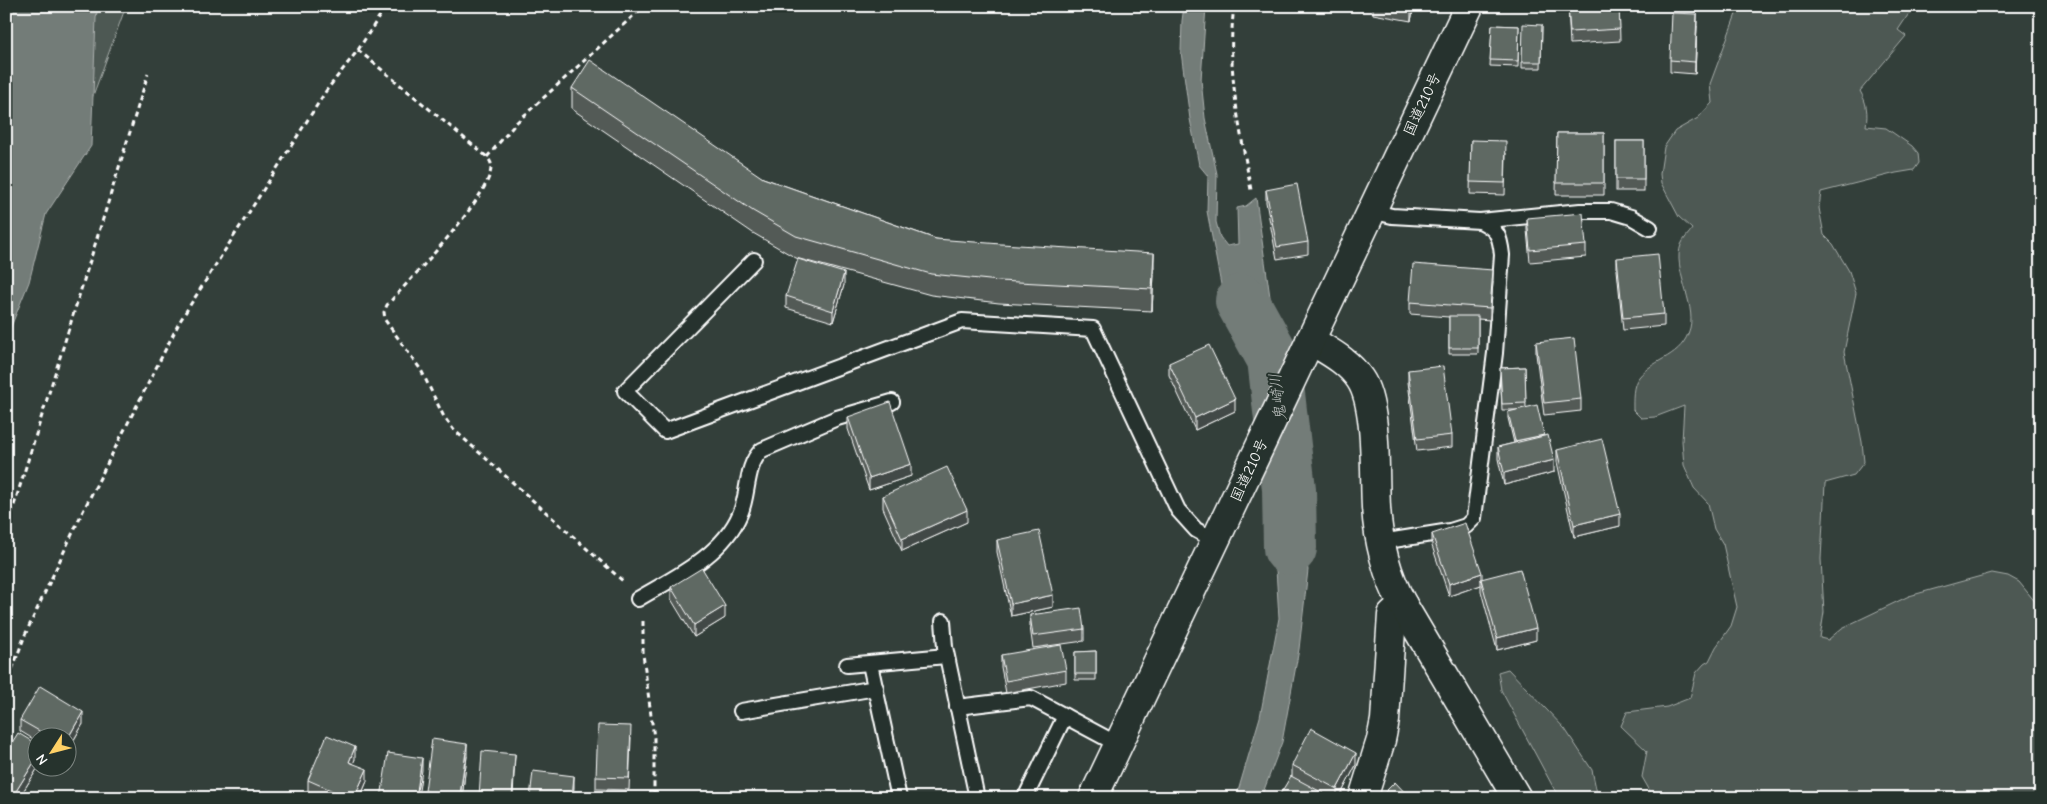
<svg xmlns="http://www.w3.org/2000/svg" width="2047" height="804" font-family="'Comic Neue','Klee One',sans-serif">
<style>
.green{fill:#4d5853;stroke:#a6aca9}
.water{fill:#737b78;stroke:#abb0ae}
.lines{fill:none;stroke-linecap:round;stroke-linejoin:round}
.river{stroke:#737b78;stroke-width:54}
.service-casing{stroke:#fff;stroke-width:18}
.minor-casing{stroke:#fff;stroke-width:31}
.tertiary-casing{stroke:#fff;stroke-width:31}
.trunk-casing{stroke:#fff;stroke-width:31}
.path{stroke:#fff;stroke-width:3;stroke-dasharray:5 4;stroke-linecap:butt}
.service{stroke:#26332d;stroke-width:14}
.minor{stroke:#26332d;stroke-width:28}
.tertiary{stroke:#26332d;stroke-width:28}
.trunk{stroke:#26332d;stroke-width:28}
.wall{fill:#525a56;stroke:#fff}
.shaded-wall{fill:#424a46;stroke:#fff}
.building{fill:#5f6964;stroke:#fff}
.labels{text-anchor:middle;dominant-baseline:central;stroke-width:4;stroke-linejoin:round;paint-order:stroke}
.street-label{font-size:15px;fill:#fff;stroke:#26332d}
.water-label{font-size:16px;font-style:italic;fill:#b9bdbc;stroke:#26332d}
</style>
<rect width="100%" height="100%" fill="#333f3a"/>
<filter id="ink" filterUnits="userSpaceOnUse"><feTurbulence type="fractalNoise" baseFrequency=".02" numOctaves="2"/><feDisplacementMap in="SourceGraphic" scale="10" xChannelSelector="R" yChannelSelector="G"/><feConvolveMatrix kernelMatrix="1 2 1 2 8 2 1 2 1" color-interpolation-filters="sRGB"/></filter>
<g filter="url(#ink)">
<g class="green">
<path d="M85,6H126L84,120Z"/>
<path d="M1742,6H1914L1898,30L1906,36L1860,91C1867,103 1868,113 1866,126L1886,128L1912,146L1918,153L1919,163L1914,170L1896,173L1821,192L1819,208L1824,235L1833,244L1849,271L1856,293L1844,352L1862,442L1864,462L1854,475L1825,483L1821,559L1824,612L1820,638L1828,640L1842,628L1909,596L1992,573L2008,576L2019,582L2041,609V798H1654L1642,777L1647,751L1621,726L1627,712L1667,707L1690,698L1696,673L1704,664L1709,661L1716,647L1731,626L1737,607L1723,544L1714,529L1708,503L1694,488L1684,465L1682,441L1684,406L1655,417L1641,418L1633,410C1633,400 1632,385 1639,377C1655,357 1682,358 1690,328C1696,303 1672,268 1681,245C1683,239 1689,234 1692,229L1679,217L1661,183L1660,174L1664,147L1675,131L1698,118L1712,103L1710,84L1736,14Z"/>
<path d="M1508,669L1565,729L1592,770L1598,798H1559L1501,690L1498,672Z"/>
</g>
<g class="water">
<path d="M6,6H98L96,18L91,146L46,214L29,282L6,339Z"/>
<path d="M1184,6H1206L1201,80L1205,118L1217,174L1216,222L1220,237L1227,246L1238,244L1237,208L1246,206L1256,198L1272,311L1287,344L1254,409L1255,374L1250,359L1223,295L1207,211L1208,176L1199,165L1190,119L1181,52L1182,21Z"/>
<path d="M1301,445L1311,482L1306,507L1303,538L1308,570L1299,649L1282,742L1261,798H1236L1260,717L1279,618L1272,504Z"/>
</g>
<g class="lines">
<path class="river" d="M1242,301L1274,359L1289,489L1290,548"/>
<g class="service-casing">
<g id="service">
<path d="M1371,211L1392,216L1480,221C1498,230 1500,236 1502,255L1495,353L1474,518L1466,526L1450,531L1381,542"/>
<path d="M1480,221L1580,211H1611L1631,217L1650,228"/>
<path d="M754,260L625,391L665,431L962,321L1093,329L1178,510L1196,530L1216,541"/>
<path d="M638,599C675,577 722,556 740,514C749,495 745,465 762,450L837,418L892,402"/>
<path d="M943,621L945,647L977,798"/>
<path d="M870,664L899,798"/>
<path d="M847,665L946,656"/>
<path d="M957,707L1031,698L1119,745"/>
<path d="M741,711L876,688"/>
<path d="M1025,798L1065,716"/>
</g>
</g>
<g class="minor-casing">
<path id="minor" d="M1363,798L1381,740L1385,720L1392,615L1403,605"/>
</g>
<g class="tertiary-casing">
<path id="tertiary" d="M1310,340C1328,351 1348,361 1360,379C1378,405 1374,474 1376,507C1378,540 1387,576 1403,605L1517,798"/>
</g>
<g class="trunk-casing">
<path id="trunk" d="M1093,798L1469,6"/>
</g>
<g class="path">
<path d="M1234,6C1226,71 1240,127 1251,190"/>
<path d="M358,50L487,157C490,161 492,163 491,168C490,197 409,281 387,305L384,312L385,320L421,370L444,417L453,429L625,583"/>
<path d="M487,157L517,122L644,6"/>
<path d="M6,531L148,74"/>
<path d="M643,621V654L654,738V798"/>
<path d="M6,686L25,635L82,513L180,321L326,91L358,50L386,6"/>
</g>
<use href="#service" class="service"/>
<use href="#minor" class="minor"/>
<use href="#tertiary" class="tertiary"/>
<use href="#trunk" class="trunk"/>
</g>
<g class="wall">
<path d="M1373,6H1414L1411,21L1373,14Z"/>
<path d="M1568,6H1619L1620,41L1570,44Z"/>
<path d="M1492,25L1519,26L1518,67L1490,66Z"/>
<path d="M1542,25L1541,68H1522V62Z"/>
<path d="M1697,26L1695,74L1670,72V60Z"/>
<path d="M572,88L763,178L936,239L1154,274L1152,311L999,303L931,295L796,258L753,233L572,109Z"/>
<path d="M1557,133H1604V195H1556Z"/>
<path d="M1471,140L1506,153L1505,195L1470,194Z"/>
<rect x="1616" y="141" width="28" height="50"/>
<path d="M1266,190L1308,242V254L1277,259L1266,202Z"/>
<path d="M1527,218L1586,245V257L1530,262L1527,230Z"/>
<path d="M1617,258L1664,314V326L1623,330L1617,270Z"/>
<path d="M1493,282L1490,320L1478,319V354H1449V317L1410,314V302Z"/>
<path d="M844,285L833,322L786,308V296Z"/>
<path d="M1536,342L1581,399V411L1544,415L1536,354Z"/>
<path d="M1169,363L1235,411L1195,430L1169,375Z"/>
<path d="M1525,367L1526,408L1544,436L1554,472L1504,485L1498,459V447L1514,443L1508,418V412L1518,410H1502L1500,368Z"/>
<path d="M1408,370L1452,435V447L1417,451L1408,382Z"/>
<path d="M848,417L911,476L869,490L848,429Z"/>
<path d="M1557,450L1620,526L1574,537L1557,462Z"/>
<path d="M883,496L967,522L902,551L883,508Z"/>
<path d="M1432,534L1482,579L1536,640L1497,650L1481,591V585L1449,596L1432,546Z"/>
<path d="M997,540L1053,607L1011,616L997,552Z"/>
<path d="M671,587L725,618L694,637L671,599Z"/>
<path d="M1030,615L1084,629V641L1033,648L1030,627Z"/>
<path d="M1096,651V680H1075V652Z"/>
<path d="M1001,655L1066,670V682L1006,693L1001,667Z"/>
<path d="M20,720L83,724L68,750V736H38V742L20,731Z"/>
<path d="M631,738L629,790L596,789V777Z"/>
<path d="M6,752L39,766L19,798H6Z"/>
<path d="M467,756L462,798H425V791Z"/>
<path d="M355,759L353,763L367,781L360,798H321L308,792V780Z"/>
<path d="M1292,765H1356L1339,798H1331L1323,794V798H1279V796L1292,776Z"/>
</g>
<g class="shaded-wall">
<path d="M1412,6H1414L1411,21V9Z"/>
<path d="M1697,14V26L1695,74V62Z"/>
<path d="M1154,253V274L1152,311V289Z"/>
<path d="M1493,270V282L1490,320V308Z"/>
<path d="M844,273V285L833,322V311Z"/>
<path d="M1235,399V411L1195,430V418Z"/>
<path d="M1544,435V441L1515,447V441Z"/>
<path d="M1554,460V472L1504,485V473Z"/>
<path d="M911,464V476L869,490V478Z"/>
<path d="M967,510V522L902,551V539Z"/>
<path d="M1620,514V526L1574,537V525Z"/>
<path d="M1482,573V583L1481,579V585L1449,596V584Z"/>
<path d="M1053,595V607L1011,616V604Z"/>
<path d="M725,606V618L694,637V625Z"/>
<path d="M1536,628V640L1497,650V638Z"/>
<path d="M83,712V724L68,750V738Z"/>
<path d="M467,744V756L462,798H460Z"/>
<path d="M355,747V759L349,774V762Z"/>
<path d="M1356,753V765L1339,798H1337V789Z"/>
<path d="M515,754L513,798H512Z"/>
<path d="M38,756V766H39L19,798H13V796Z"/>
<path d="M422,758V770L418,798H416Z"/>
<path d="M367,769V781L360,798H354Z"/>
<path d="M574,776V788L573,798H572Z"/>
</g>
<g class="building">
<path d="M1398,6H1412L1411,9Z"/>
<path d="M1568,6H1619L1620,29L1570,32Z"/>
<path d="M1672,13L1697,14L1695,62L1670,60Z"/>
<path d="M1523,24L1542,25L1541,62H1522Z"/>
<path d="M1492,25L1519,26L1518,61L1490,60Z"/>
<path d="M590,60L763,178L936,239L1001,244L1154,253L1152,289L999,281L931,274L796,236L753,211L572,88Z"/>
<path d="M1557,133H1604V183H1556Z"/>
<path d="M1471,140L1506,141L1505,183L1470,182Z"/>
<rect x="1616" y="141" width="28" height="38"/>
<path d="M1297,184L1308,242L1277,247L1266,190Z"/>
<path d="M1583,213L1586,245L1530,250L1527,218Z"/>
<path d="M1658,254L1664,314L1623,318L1617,258Z"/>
<path d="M798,259L844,273L833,311L786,296Z"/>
<path d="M1413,264L1493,270L1490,308L1410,302Z"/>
<rect x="1449" y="316" width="29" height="32"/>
<path d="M1574,338L1581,399L1544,403L1536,342Z"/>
<path d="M1209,345L1235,399L1195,418L1169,363Z"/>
<path d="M1443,366L1452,435L1417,439L1408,370Z"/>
<path d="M1525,367L1526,403L1502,404L1500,368Z"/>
<path d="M890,402L911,464L869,478L848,417Z"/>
<path d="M1537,405L1544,435L1515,441L1508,412Z"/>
<path d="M1548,435L1554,460L1504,473L1498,447Z"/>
<path d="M1602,439L1620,514L1574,525L1557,450Z"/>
<path d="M947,467L967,510L902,539L883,496Z"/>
<path d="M1465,523L1482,573L1449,584L1432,534Z"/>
<path d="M1039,531L1053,595L1011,604L997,540Z"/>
<path d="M702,568L725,606L694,625L671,587Z"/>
<path d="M1520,569L1536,628L1497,638L1481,579Z"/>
<path d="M1081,608L1084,629L1033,636L1030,615Z"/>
<path d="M1061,645L1066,670L1006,681L1001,655Z"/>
<path d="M1096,651V674H1075V652Z"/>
<path d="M40,686L83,712L68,738V736H48L20,720Z"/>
<path d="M598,725L631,726L629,778L596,777Z"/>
<path d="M1311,728L1356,753L1337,789L1292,765Z"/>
<path d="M18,733L38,745V756L13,796L6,791V752Z"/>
<path d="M327,735L355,747L349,762L367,769L354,798H349L308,780Z"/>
<path d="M432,739L467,744L460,795L425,791Z"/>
<path d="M482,751L515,754L512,798L479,797Z"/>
<path d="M388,753L422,758L416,798H381Z"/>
<path d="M533,771L574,776L572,798H530Z"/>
<path d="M1291,776L1323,793L1321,798H1281L1279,796Z"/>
<path d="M1395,782L1410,798H1379Z"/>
</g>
</g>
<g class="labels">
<g class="street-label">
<text transform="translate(1422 104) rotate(-65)">国道210号</text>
<text transform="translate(1249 470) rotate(-65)">国道210号</text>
</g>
<g class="water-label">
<text transform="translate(1278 397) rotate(-97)">鬼崎川</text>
</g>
</g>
<rect width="2047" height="804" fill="none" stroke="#26332d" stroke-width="25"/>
<rect x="12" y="12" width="2022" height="779" fill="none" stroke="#fff" stroke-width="2" filter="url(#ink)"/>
<g transform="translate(52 752) rotate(234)"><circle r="24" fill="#26332d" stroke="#7d8581"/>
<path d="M0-4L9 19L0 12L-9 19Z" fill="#ffd166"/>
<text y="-8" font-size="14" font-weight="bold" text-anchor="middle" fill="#ffffff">N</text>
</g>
</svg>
